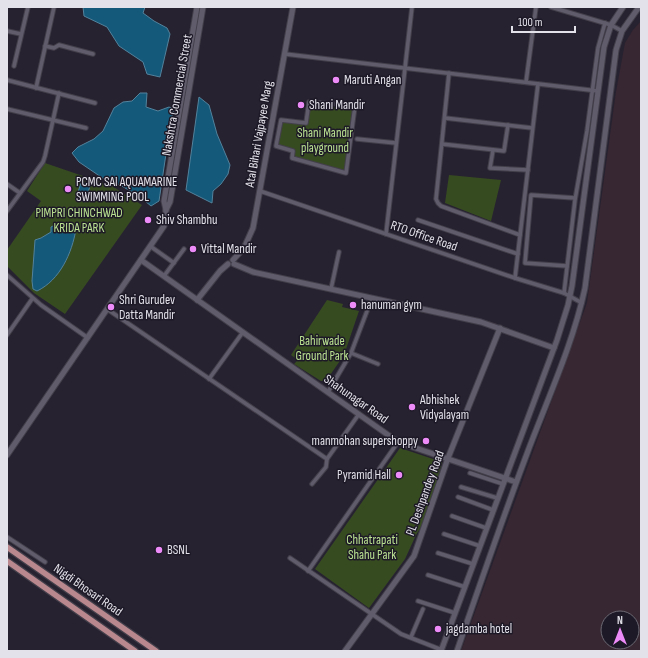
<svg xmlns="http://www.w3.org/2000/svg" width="648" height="658" font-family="'Sofia Sans Condensed',sans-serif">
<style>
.industrial{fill:#372732;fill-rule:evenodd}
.green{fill:#374b21}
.water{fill:#14597a;stroke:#52829c}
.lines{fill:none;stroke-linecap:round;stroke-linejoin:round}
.street-casing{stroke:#433f4a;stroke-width:5.5}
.secondary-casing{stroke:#433f4a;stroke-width:7}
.primary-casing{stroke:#433f4a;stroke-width:8}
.street{stroke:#605c6c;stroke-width:3.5}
.secondary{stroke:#605c6c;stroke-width:5}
.primary{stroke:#b9878e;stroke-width:5.5}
.poi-dot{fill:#ed8cf9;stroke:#1d1926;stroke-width:1.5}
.labels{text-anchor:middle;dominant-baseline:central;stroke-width:3;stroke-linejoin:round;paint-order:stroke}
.poi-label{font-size:13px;fill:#e3e1ea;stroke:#1d1926;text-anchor:start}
.street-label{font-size:13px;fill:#e3e1ea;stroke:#1d1926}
.park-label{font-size:13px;fill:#bbe392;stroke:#1d1926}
</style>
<rect width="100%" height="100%" fill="#272230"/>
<path class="industrial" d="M641,21V651H461L587,303L616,92L625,43L633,30ZM608,618H632V642H608Z"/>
<g class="green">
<path d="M309,102L355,106L346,173L292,158L293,151L277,148L283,121L306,125Z"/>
<path d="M45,163L112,186L142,205L65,314L34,293L7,266V250L41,201L27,191Z"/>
<path d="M449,175L501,180L491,221L445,203Z"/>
<path d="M327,300L343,304L342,307L359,311L344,355L328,378L325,381H321L294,364L298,360L291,355Z"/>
<path d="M400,448L442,462L427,517L416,535L405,559L369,608L315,569Z"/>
</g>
<g class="water">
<path d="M83,7H145L143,13L154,21L167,28L170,34L160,77L147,74L143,62L119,46L107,27L84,16Z"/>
<path d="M140,93H147L146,107L158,111L169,107L174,109L171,120L159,201L151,206L139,196L120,185L104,179L79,162L72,153L78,147L94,139L103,131L114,108L123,102L132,101Z"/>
<path d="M199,97L209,105L217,134L230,165L228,174L221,184L213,191L212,203L186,190Z"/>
<path d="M81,183L90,186L85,202L76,198Z"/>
<path d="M53,226L70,227V230L76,229C72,253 60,280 37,291L33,289L32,281L35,240L41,238L51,232V227Z"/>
</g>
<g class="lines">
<g class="street-casing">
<g id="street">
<path d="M551,7L611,25L622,31"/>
<path d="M7,31L21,34"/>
<path d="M45,46L54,48L59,45L93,54"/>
<path d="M285,54L598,91"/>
<path d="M14,66L28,7"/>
<path d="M449,73L436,199L438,203L441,206L520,235"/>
<path d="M7,80L95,103"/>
<path d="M526,82L536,7"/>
<path d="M36,88L54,7"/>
<path d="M309,102L355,106L346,173L292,158L293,151L276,146L281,120L306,123Z"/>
<path d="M7,109L86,128"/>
<path d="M445,118L532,128"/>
<path d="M357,139L396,143"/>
<path d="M442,144L504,151L508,125"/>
<path d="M493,150L490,168L528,170"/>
<path d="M7,184L20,193"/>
<path d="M260,191L515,278L564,293L582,303"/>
<path d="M7,211L43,162L45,156L59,93"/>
<path d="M418,220L518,254"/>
<path d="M386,234L412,7"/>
<path d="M150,246L174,263"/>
<path d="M567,266L525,263L531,195L575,198"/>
<path d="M7,275L41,305L88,338"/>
<path d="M164,276L184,249"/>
<path d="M515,278L538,84"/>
<path d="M331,289L339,252"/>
<path d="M564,293L575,200L587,131L598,48L605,23"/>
<path d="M107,309L327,459"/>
<path d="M7,335L32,299"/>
<path d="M351,353L378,364"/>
<path d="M209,379L243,332"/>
<path d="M328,392L351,353L372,298"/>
<path d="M470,473L503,484"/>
<path d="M312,484L326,467L327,459L359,414"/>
<path d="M461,487L497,498"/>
<path d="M458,497L493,510"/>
<path d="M452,516L486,528"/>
<path d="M444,534L480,546"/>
<path d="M7,537L45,562"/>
<path d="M438,553L473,564"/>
<path d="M290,558L401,634L442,650"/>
<path d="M308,571L398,442"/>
<path d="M428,575L465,587"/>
<path d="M418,601L455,613"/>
<path d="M411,637L423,609"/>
</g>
</g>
<g class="secondary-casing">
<g id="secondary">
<path d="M166,210L164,201L197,7"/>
<path d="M141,260L398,442L516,482"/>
<path d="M233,260L244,248L253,228L293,7"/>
<path d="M234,264L253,272L481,322L554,348"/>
<path d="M197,300L220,271L228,264"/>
<path d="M7,455L164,226L166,210L170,202L203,7"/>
<path d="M345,651L414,556L448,458L500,328"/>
<path d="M441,651L557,340L568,305L572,286L604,47L611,25L623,7"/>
<path d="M457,651C480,584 503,517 528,451C548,398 573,344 585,288L616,50L622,31L639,7"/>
</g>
</g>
<g class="primary-casing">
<g id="primary">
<path d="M7,547L156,651"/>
<path d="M7,561L135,651"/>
</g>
</g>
<use href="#street" class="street"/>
<use href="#secondary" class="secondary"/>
<use href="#primary" class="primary"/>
</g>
<g class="poi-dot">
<circle cx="336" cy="80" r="4"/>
<circle cx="301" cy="105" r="4"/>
<circle cx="68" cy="189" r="4"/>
<circle cx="148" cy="220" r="4"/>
<circle cx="193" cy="249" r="4"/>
<circle cx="353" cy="305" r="4"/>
<circle cx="111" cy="307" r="4"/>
<circle cx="412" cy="407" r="4"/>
<circle cx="426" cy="441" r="4"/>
<circle cx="399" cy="475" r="4"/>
<circle cx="159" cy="550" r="4"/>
<circle cx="438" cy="629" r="4"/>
</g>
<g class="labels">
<g class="poi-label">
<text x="344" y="80">Maruti Angan</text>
<text x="309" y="105">Shani Mandir</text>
<text x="76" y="182">PCMC SAI AQUAMARINE<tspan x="76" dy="15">SWIMMING POOL</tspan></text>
<text x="156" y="220">Shiv Shambhu</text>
<text x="201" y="249">Vittal Mandir</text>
<text x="119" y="300">Shri Gurudev<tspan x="119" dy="15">Datta Mandir</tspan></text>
<text x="361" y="305">hanuman gym</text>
<text x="420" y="400">Abhishek<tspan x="420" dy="15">Vidyalayam</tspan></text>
<text x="418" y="441" text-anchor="end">manmohan supershoppy</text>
<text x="391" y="475" text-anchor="end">Pyramid Hall</text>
<text x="167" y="550">BSNL</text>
<text x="446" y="629">jagdamba hotel</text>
</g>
<g class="street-label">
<text transform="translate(177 95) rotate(-80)">Nakshtra Commercial Street</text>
<text transform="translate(259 134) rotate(-80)">Atal Bihari Vajpayee Marg</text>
<text transform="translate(424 236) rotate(19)">RTO Office Road</text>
<text transform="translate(356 399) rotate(35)">Shahunagar Road</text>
<text transform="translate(425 493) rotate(-70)">PL Deshpandey Road</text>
<text transform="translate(88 590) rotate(35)">Nigdi Bhosari Road</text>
</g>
<g class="park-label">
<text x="325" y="133">Shani Mandir<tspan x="325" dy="15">playground</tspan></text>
<text x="79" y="213">PIMPRI CHINCHWAD<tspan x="79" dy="15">KRIDA PARK</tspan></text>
<text x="322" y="341">Bahirwade<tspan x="322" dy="15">Ground Park</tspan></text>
<text x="372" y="540">Chhatrapati<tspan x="372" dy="15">Shahu Park</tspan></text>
</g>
</g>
<rect width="648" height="658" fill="none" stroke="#e3e1ea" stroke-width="16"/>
<g transform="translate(620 630)"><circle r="19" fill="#1d1926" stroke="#6c6974"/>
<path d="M0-3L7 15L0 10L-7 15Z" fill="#ed8cf9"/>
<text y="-6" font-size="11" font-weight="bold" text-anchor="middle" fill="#e3e1ea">N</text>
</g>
<path d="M512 26v6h63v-6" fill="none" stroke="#e3e1ea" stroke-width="2"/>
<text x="518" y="26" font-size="12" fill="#e3e1ea" stroke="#1d1926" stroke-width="3" paint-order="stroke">100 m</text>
</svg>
